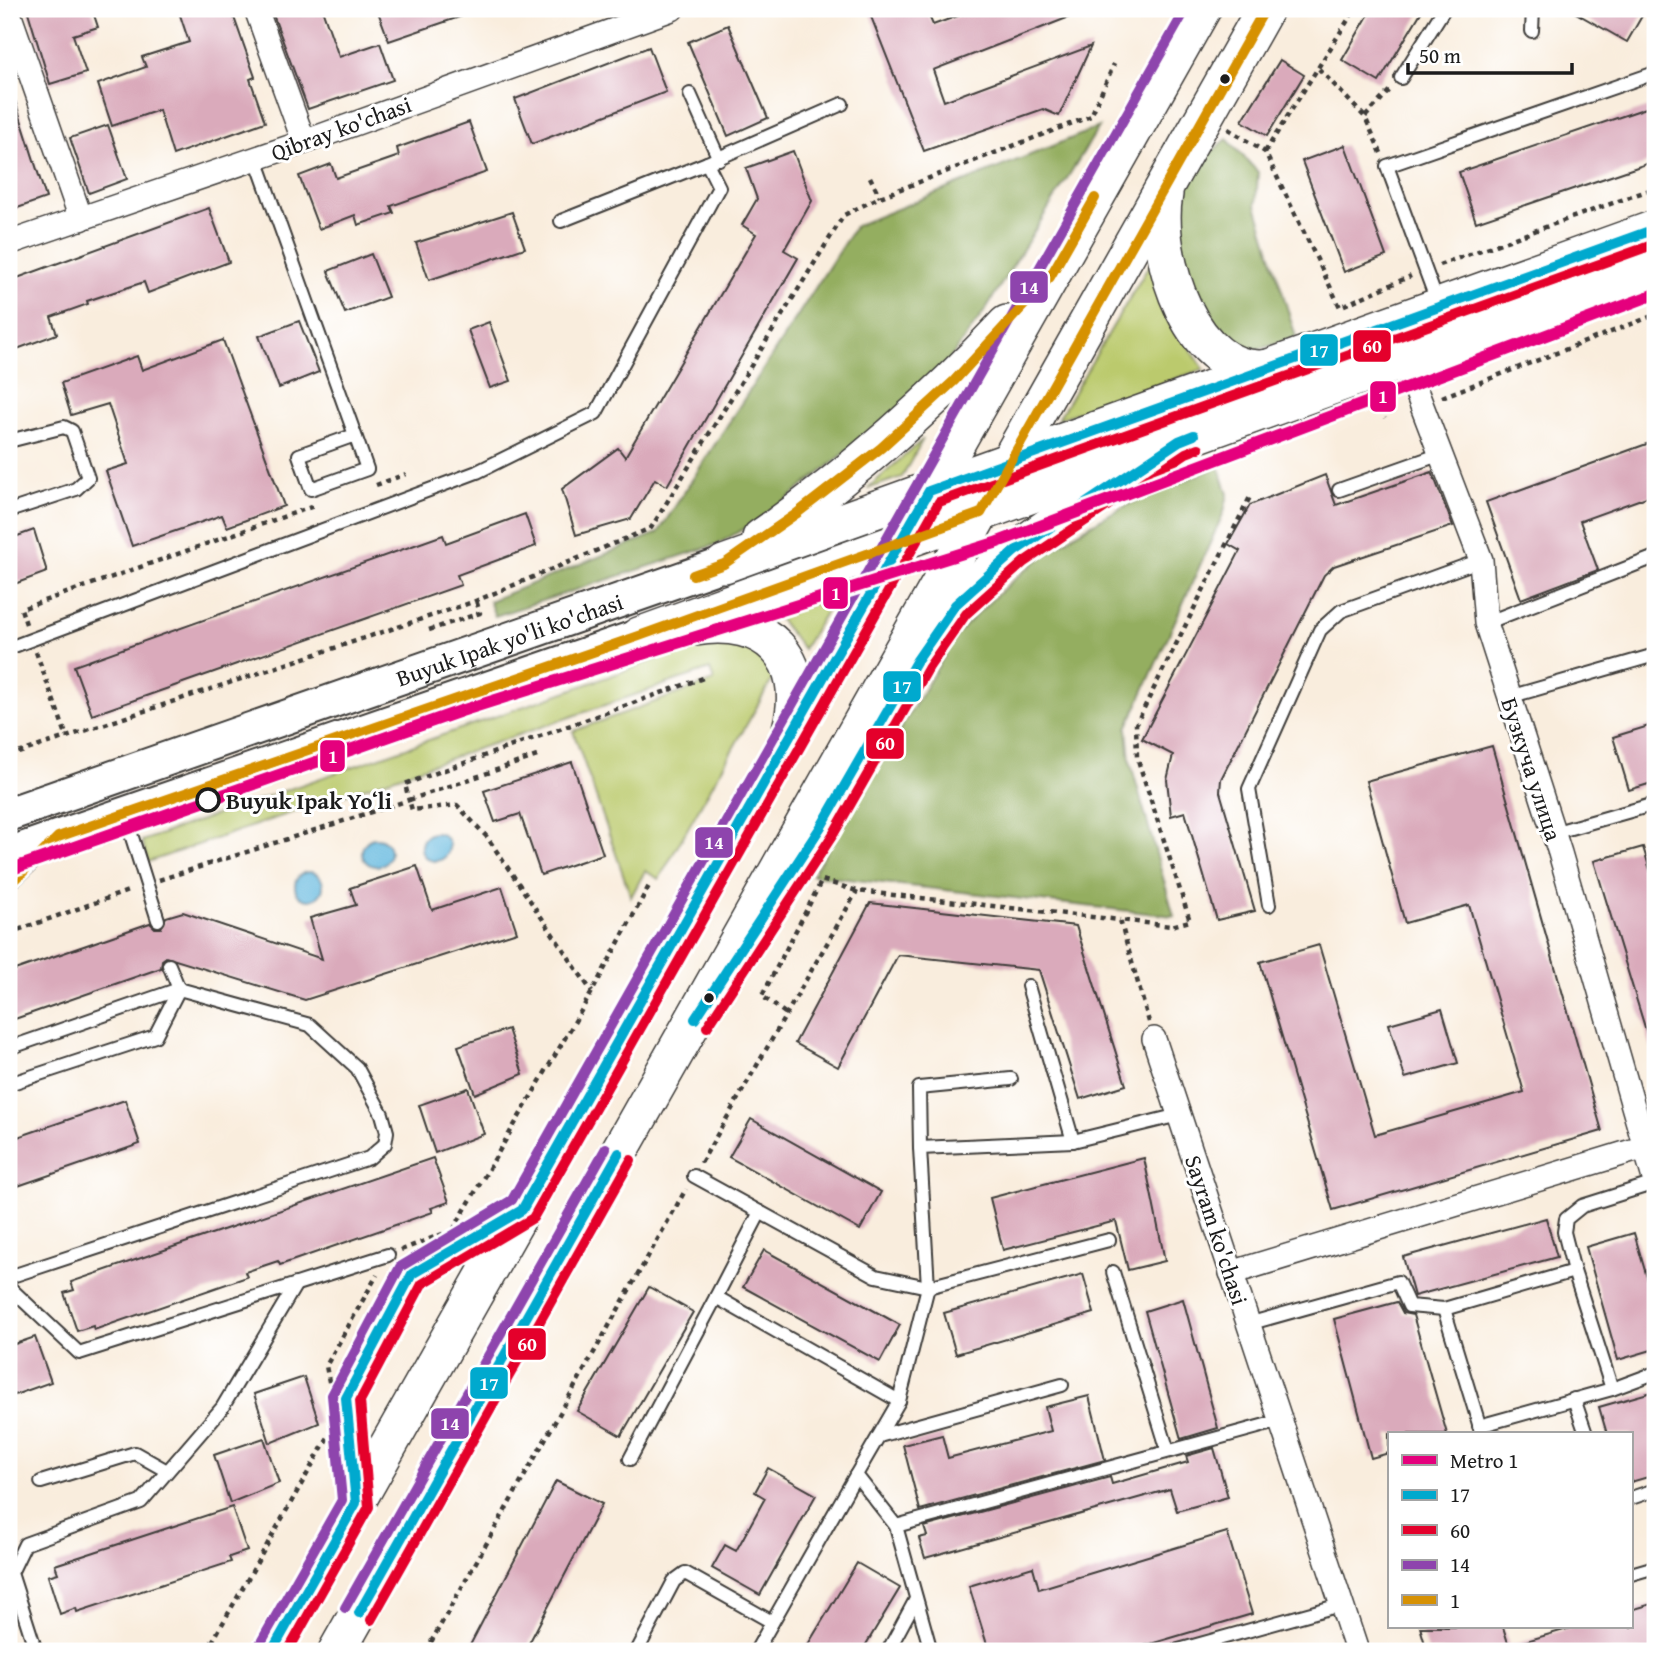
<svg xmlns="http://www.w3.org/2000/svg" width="1664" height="1660" font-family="'Gentium Book Plus',serif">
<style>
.green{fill:#bbca6d;stroke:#6c7344;stroke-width:2}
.forest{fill:#94ae60;stroke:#58653e;stroke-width:2}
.water{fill:#61b7de;stroke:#3e6a7d;stroke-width:2}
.building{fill:#daaabb}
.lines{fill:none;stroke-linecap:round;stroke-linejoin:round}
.lane-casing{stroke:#3d3b39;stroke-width:16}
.street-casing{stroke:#3d3b39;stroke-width:26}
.secondary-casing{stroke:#3d3b39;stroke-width:37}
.primary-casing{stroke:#3d3b39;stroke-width:40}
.path{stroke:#3d3b39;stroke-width:4.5;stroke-dasharray:5 5;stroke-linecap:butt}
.lane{stroke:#fff;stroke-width:12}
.street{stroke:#fff;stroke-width:23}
.secondary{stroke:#fff;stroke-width:33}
.primary{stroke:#fff;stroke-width:37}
.bus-1-casing{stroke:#fff;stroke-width:16}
.bus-2-casing{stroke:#fff;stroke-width:16}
.bus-3-casing{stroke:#fff;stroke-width:16}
.bus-4-casing{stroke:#fff;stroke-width:16}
.bus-1{stroke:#00a9ce;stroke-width:10}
.bus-2{stroke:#e4002b;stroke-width:10}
.bus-3{stroke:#8e44ad;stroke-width:10}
.bus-4{stroke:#d69104;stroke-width:10}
.metro-1-casing{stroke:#fff;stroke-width:18}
.metro-1{stroke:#e5007d;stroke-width:12}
.bus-dot{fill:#1c1c1c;stroke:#fff;stroke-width:2.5}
.stop-dot{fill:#fff;stroke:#1c1c1c;stroke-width:3.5}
.labels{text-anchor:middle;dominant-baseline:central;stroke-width:6;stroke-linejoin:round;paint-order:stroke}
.street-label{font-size:23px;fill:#1c1c1c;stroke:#fff}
.stop-label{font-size:23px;font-weight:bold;fill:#1c1c1c;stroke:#fff;text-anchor:start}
.line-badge{stroke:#fff;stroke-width:2.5}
.badge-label{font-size:19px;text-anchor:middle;font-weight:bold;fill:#fff}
</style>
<rect width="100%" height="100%" fill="#fff"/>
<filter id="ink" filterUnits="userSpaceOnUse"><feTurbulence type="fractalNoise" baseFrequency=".0143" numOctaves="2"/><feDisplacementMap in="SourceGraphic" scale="14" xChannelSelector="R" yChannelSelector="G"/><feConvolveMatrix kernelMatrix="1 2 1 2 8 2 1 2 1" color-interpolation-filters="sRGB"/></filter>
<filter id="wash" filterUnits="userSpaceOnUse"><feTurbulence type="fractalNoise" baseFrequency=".00686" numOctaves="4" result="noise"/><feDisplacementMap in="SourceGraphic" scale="28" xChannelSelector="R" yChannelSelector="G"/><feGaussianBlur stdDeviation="1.57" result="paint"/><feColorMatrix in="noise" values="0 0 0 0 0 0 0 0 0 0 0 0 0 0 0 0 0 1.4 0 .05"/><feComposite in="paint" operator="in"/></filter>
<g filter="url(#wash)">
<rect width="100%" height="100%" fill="#f9eddd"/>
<g class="green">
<path d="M1151,262L1181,335L1204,369L1058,419Z"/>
<path d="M923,439L902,477L867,489Z"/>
<path d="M836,595L803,649L777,617Z"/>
<path d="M715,639L746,640L771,667L772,680L659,879L645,871L631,897L573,731L714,681L710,669L148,862L142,841Z"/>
</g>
<g class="forest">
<path d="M1099,127L984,312L951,357L915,397L770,513L718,544L495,616L489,601L658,533L855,226Z"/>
<path d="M1227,139L1258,172L1256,205L1296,337C1280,342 1261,352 1244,348C1197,338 1183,253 1172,215L1205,157Z"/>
<path d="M1219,466L1228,494L1224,512L1127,728L1130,761L1174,916L812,875L957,635C1003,584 1060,539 1121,508C1153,492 1187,480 1219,466Z"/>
</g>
<g class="water">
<circle cx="435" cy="847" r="14"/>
<circle cx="376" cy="852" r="14"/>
<circle cx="309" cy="886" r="14"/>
</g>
<g id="blocks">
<g class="building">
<path d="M39,9H92L98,27L73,35L86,73L50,84L28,12Z"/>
<path d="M178,9H231L255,77L250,79L265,122L173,155L159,110L112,126L98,84L146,67L142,57L189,42Z"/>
<path d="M271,9H322L339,57L380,43L393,80L308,109Z"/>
<path d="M377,9H474V12L389,41Z"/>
<path d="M868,9H926L933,25L977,9H1090L933,70L944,101L1091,46L1059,116L1043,109L924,151Z"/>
<path d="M1372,9H1423L1379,82L1342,60Z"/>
<path d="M1569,9H1646L1627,42Z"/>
<path d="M728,25L768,118L728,136L688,42Z"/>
<path d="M649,47L666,92L532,144L515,99Z"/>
<path d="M1280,60L1304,75L1267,136L1242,121Z"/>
<path d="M9,91H12L46,198L9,211Z"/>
<path d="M1655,105V161L1476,222L1459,172Z"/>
<path d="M469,122L487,172L391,206L394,213L358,225L355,215L319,229L299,176L331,164L336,178L399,156L397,148Z"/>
<path d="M108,125L127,179L89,193L70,138Z"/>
<path d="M1345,145L1386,256L1344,272L1302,161Z"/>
<path d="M793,151L812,201L784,250L798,258L667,486L655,479L631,519L576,535L562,489L618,448L625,457L756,234L742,225L757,199L746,168Z"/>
<path d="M209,208L229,262L148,293L144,282L87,301L88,304L51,317L57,334L9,352V281Z"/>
<path d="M512,212L525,248L429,280L416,243Z"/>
<path d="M371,254L388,297L345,313L328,271Z"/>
<path d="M299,321L319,372L279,388L259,336Z"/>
<path d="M489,322L511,381L490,388L468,330Z"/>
<path d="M223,340L284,506L227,527L222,515L132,546L106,471L128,464L108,404L71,415L61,383L137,356L142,370Z"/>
<path d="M1655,441V494L1580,521L1598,570L1521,599L1486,502Z"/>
<path d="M1432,472L1453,526L1334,566L1324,575L1221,779L1220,792L1255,911L1217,920L1185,812L1171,816L1167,780L1173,755L1142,739L1240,551L1228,544L1250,505L1325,475L1336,505Z"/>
<path d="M525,514L536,546L457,575L461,585L92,715L74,666L443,535L446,543Z"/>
<path d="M34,530L47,572L9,586V539Z"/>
<path d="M1655,724V782L1629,790L1613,737Z"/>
<path d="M1492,746L1602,1131L1333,1210L1260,962L1319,945L1375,1135L1524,1092L1469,905L1405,923L1366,781Z"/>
<path d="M572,762L603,854L541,875L520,814L495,822L484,791Z"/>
<path d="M1643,847L1655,886V1047H1651L1594,861Z"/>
<path d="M417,866L432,910L502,887L517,932L305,1000L166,957L162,960L161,968L9,1021V972L150,923L155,928H161L166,917L183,912L322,959L310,918L356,905L350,888Z"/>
<path d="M870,903L1076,926L1126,1085L1080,1099L1039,970L898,955L838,1067L795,1043Z"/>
<path d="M1442,1009L1458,1063L1405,1078L1389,1024Z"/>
<path d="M508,1029L523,1074L475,1094L458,1046Z"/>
<path d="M468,1088L484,1134L435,1153L419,1105Z"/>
<path d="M125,1100L140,1144L9,1189V1140Z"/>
<path d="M751,1119L881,1192L860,1230L729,1157Z"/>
<path d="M433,1158L449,1202L431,1208L433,1212L280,1265L278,1261L245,1272L247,1277L94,1330L93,1326L77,1331L64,1293L74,1290L71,1282Z"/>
<path d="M1144,1158L1165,1261L1128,1270L1116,1221L1003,1250L990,1198Z"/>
<path d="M1546,1218L1557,1257L1414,1296L1403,1257Z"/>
<path d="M1634,1233L1655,1305V1349L1618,1360L1586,1247Z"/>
<path d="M764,1250L900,1325L880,1362L743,1287Z"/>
<path d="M1083,1274L1094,1313L956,1354L944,1313Z"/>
<path d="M649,1287L693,1312L621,1436L577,1411Z"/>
<path d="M1183,1299L1218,1428L1181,1439L1145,1311Z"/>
<path d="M1397,1302L1403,1313L1413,1315L1447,1434H1389V1453L1371,1458L1334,1319Z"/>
<path d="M35,1337L51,1382L9,1397V1346Z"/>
<path d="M304,1377L319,1423L270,1443L254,1394Z"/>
<path d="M1655,1391V1475L1631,1482V1434H1607L1599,1407Z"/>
<path d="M1089,1396L1105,1460L920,1510L903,1445L942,1435L948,1458L1051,1431L1045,1407Z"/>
<path d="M264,1438L279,1483L230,1503L214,1455Z"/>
<path d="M1214,1448L1228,1497L1177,1511L1170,1489L925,1558L919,1538L927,1536L924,1527L1110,1477L1112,1484L1188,1462L1186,1456Z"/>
<path d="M768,1468L816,1495L760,1595L712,1568L725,1545L736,1551L765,1498L755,1492Z"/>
<path d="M556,1481L602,1504L525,1651H467Z"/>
<path d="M232,1507L247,1551L229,1557L231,1562L77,1612L76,1608L60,1614L48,1576L58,1573L55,1565Z"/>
<path d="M1227,1532L1252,1614L1127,1651H989L969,1586L1033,1567L1039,1589Z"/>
<path d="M857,1563L900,1588L862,1651H804Z"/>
<path d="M1655,1603V1651H1427L1420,1627H1503L1509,1646L1574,1627H1631V1610Z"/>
</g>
</g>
</g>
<g filter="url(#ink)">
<use href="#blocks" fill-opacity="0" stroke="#3d3b39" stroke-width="2"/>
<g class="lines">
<g class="lane-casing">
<g id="lane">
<path d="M1532,31L1533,9"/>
<path d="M1401,78L1444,9"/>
<path d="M690,94L719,159"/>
<path d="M256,159L355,435L367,469L311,489L299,455L355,435"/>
<path d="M561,221L707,163"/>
<path d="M1438,304L1387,166L1655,73"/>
<path d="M9,441L64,427L72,431L88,478L76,489L9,511"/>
<path d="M1339,490L1441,454"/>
<path d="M1486,623L1655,557"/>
<path d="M9,648L477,472L596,413L719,187L707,163L842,104"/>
<path d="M1509,697L1655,655"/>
<path d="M125,815L158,920"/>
<path d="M1553,833L1655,804"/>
<path d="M9,881L17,878L43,853"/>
<path d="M1269,905L1249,789L1320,630L1341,611L1481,560"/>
<path d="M1028,986L1073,1141"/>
<path d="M9,1048L179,989L169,965"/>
<path d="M9,1084L155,1036L179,989L310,1025L357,1068L382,1114L387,1132L385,1144L369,1158L9,1277"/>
<path d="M920,1148L919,1088L1011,1079"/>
<path d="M694,1176L876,1276L928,1287L1109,1240"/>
<path d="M1574,1271L1564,1232L1566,1219L1582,1206L1655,1183"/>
<path d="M1113,1272L1168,1451"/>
<path d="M9,1287L79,1353L388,1255"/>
<path d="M716,1297L760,1212"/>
<path d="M1444,1309L1482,1434"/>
<path d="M1248,1324L1398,1282L1409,1306L1444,1309L1574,1271L1612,1389L1655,1373"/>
<path d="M1574,1399L1586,1434"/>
<path d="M1479,1426L1612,1389"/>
<path d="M879,1436L1062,1385"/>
<path d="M630,1459L716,1297L899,1401"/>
<path d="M41,1482L135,1453L167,1471"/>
<path d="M355,1486L346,1398L412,1274L504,1220"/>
<path d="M1631,1498L1655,1490"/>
<path d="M896,1526L1280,1421"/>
<path d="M1631,1574L1655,1567"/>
<path d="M36,1651L11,1573L25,1544L141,1502L222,1408L296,1284"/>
<path d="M637,1651L674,1581L685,1573L772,1622"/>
<path d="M756,1651L856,1475"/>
<path d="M888,1651L916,1599"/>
<path d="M931,1651L896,1526L856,1475L899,1401L928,1287L920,1148L1073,1141L1179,1115"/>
<path d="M1175,1651L1340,1605"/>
</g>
</g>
<g class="street-casing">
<g id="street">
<path d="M256,9L304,142"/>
<path d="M9,13L81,219"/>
<path d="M9,243L304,142L672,9"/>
<path d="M1404,359L1481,560L1486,623L1560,853L1655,1182"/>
<path d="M1154,1039L1357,1651"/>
<path d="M1231,1273L1645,1147"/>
</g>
</g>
<g class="secondary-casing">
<g id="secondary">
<path id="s1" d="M9,814L724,564"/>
<path d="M9,854L639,636"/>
</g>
</g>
<g class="primary-casing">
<g id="primary">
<path d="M1164,194C1153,255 1192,381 1270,368"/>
<path d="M761,538C851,475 932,404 1007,324"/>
<path d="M724,564L1655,229"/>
<path d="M695,627C766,615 810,658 791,729"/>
<path d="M639,636L1655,269"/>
<path d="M933,637C980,565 1057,521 1128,474"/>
<path d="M272,1651L1202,9"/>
<path d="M337,1651L1265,9"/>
</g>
</g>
<g class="path">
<path d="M1319,69L1365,117"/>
<path d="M1228,129L1265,152L1340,307L1411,276"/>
<path d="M1265,152L1355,9"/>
<path d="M1381,153L1365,117L1390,90"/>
<path d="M870,177L880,197"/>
<path d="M1439,265L1655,188"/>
<path d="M1442,397L1655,315"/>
<path d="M1378,399L1385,418"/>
<path d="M376,485L406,474"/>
<path d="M26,624L21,609L314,506"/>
<path d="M429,630L480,613L476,600"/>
<path d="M36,652L67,737"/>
<path d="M9,756L473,602L651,528L844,215L880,197L1091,116L1114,64"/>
<path d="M537,756L409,800L412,810L457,805L487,837L592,992"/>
<path d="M159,880L409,800L405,784L706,677"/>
<path d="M9,933L131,890"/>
<path d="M785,1013L762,996L822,880L857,891L1120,920"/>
<path d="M1149,1022L1120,920L1171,926L1190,921L1137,757L1136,724L1250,497"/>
<path d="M701,1163L857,891"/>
<path d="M453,1230L592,992L650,884"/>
<path d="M401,1250L445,1233"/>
<path d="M331,1392L326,1366L377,1275"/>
<path d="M207,1651L332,1430"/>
<path d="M426,1651L686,1189"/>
</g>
<use href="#lane" class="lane"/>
<use href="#street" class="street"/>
<use href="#secondary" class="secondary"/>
<use href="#primary" class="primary"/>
<g class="bus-1-casing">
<g id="bus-1">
<path d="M695,1019L822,825L917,660L955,605L1015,551L1179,441L1194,435"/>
<path d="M359,1613L619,1153"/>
<path d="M272,1651L356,1503L346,1398L412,1274L522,1210L929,491L1655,229"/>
</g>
</g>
<g class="bus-2-casing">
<g id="bus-2">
<path d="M707,1027L834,833L929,667L966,614L1024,562L1186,453L1199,448"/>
<path d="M371,1620L631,1160"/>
<path d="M288,1651L369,1507L360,1401L422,1284L533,1218L939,502L1655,244"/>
</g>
</g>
<g class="bus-3-casing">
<g id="bus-3">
<path d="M345,1608L606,1148"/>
<path d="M260,1644L342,1500L332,1395L400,1267L512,1200L1186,9"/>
</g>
</g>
<g class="bus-4-casing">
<g id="bus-4">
<path d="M693,575L724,564L796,514L881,448L954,381L1050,277L1095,198"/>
<path d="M9,881L17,878L58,837L639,636L981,513L1265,9"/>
</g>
</g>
<use href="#bus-1" class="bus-1"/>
<use href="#bus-2" class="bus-2"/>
<use href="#bus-3" class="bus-3"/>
<use href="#bus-4" class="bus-4"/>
<g class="metro-1-casing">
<path id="metro-1" d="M9,870L461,711L995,543L1655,294"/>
</g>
<use href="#metro-1" class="metro-1"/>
</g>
</g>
<g class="bus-dot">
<circle cx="1225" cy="79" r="6"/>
<circle cx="709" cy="998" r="6"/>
</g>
<circle class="stop-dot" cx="208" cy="800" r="11"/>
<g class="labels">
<g class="street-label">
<text transform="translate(341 128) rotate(-20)">Qibray ko'chasi</text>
<text stroke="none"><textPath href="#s1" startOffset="530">Buyuk Ipak yo'li ko'chasi</textPath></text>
<text transform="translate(1532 769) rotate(72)">Бузкуча улица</text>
<text transform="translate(1217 1230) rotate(72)">Sayram ko'chasi</text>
</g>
<g class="stop-label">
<text x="226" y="800">Buyuk Ipak Yoʻli</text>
</g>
</g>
<g class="line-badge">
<rect x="1009" y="270" width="40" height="34" rx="7" fill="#8e44ad"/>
<rect x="1352" y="329" width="40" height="34" rx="7" fill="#e4002b"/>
<rect x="1299" y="333" width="40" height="34" rx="7" fill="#00a9ce"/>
<rect x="1369" y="380" width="28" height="33" rx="7" fill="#e5007d"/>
<rect x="822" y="576" width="27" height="34" rx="7" fill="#e5007d"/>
<rect x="882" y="670" width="40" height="33" rx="7" fill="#00a9ce"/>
<rect x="865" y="727" width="40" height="33" rx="7" fill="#e4002b"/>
<rect x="319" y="739" width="27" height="34" rx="7" fill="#e5007d"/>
<rect x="694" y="826" width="40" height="33" rx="7" fill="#8e44ad"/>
<rect x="507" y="1327" width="40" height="34" rx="7" fill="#e4002b"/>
<rect x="469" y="1366" width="40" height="34" rx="7" fill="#00a9ce"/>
<rect x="430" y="1407" width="40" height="33" rx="7" fill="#8e44ad"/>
</g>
<g class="badge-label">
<text x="1029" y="294">14</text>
<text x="1372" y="353">60</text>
<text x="1319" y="357">17</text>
<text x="1383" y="403">1</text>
<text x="836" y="600">1</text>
<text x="902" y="693">17</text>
<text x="885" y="750">60</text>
<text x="333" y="763">1</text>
<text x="714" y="849">14</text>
<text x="527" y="1351">60</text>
<text x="489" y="1390">17</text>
<text x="450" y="1430">14</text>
</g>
<rect width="1664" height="1660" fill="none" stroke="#fff" stroke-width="35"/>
<rect x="1388" y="1432" width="245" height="196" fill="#ffffff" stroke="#a4a4a4" stroke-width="2"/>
<rect x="1402" y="1455" width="35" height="10" fill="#e5007d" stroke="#a4a4a4" stroke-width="2"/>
<text x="1450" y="1468" font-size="21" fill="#1c1c1c">Metro 1</text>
<rect x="1402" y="1490" width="35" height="10" fill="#00a9ce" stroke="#a4a4a4" stroke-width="2"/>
<text x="1450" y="1502" font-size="21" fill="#1c1c1c">17</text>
<rect x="1402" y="1525" width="35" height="10" fill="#e4002b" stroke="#a4a4a4" stroke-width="2"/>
<text x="1450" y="1538" font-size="21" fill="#1c1c1c">60</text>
<rect x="1402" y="1560" width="35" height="10" fill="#8e44ad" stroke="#a4a4a4" stroke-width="2"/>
<text x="1450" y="1572" font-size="21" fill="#1c1c1c">14</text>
<rect x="1402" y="1595" width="35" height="10" fill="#d69104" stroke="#a4a4a4" stroke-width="2"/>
<text x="1450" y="1608" font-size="21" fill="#1c1c1c">1</text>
<path d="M1408 63v10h164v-10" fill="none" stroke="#1c1c1c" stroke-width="3.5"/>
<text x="1419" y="63" font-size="21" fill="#1c1c1c" stroke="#ffffff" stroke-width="5" paint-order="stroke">50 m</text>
</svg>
